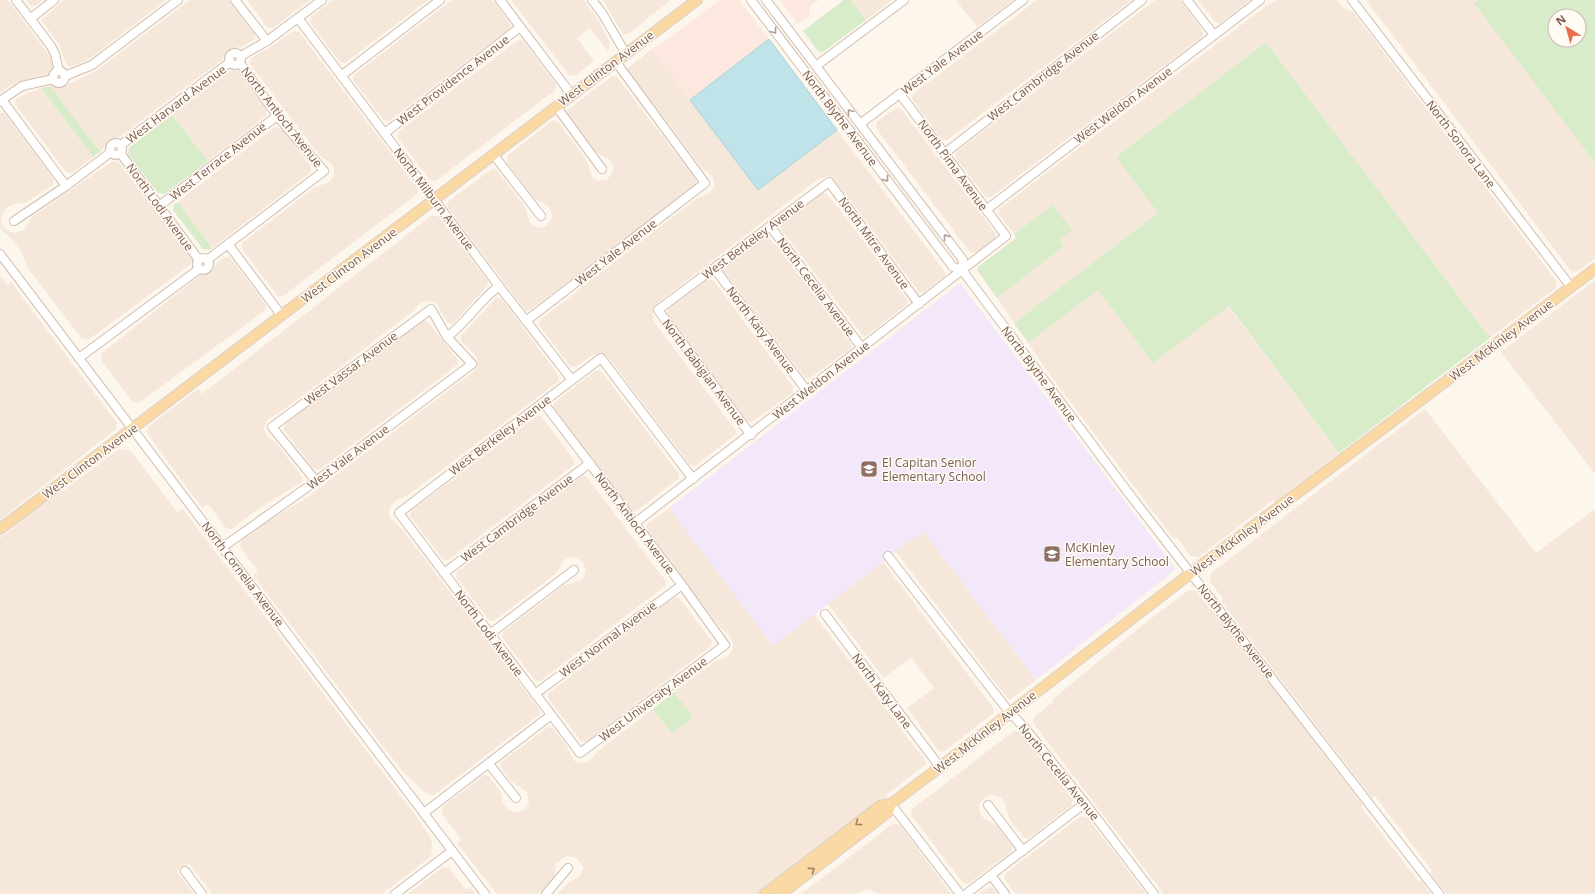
<svg xmlns="http://www.w3.org/2000/svg" width="1595" height="894" font-family="'Open Sans',sans-serif">
<style>
.residential{fill:#f5e8da}
.commercial{fill:#fde8e0}
.education{fill:#f3e8fa}
.green{fill:#d8ecc9;fill-rule:evenodd}
.water{fill:#bfe3e8;stroke:#a5d3da}
.lines{fill:none;stroke-linecap:round;stroke-linejoin:round}
.minor-casing{stroke:#d1beb0;stroke-width:10}
.major-casing{stroke:#dad1cd;stroke-width:12}
.minor{stroke:#fff;stroke-width:8}
.major{stroke:#fbd9a5;stroke-width:10}
.oneway{stroke:#af9d94}
.oneway2{stroke:#a18267}
.labels{text-anchor:middle;dominant-baseline:central;stroke-width:3;stroke-linejoin:round;paint-order:stroke}
.street-label{font-size:12px;fill:#7a5c4d;stroke:#fffaf3}
.education-label{font-size:12px;fill:#785e54;stroke:#fffaf3;text-anchor:start}
</style>
<rect width="100%" height="100%" fill="#fdf6ec"/>
<g class="residential">
<path d="M0,0H8L52,59L54,68L47,74L11,85L0,93Z"/>
<path d="M26,0H43L35,6L30,5Z"/>
<path d="M64,0H166L92,57L71,67L66,64L59,44L41,20Z"/>
<path d="M190,0H229L255,34L254,40L243,46L231,49L223,59L130,129L121,136L110,141L100,152L50,86L63,87L96,71Z"/>
<path d="M247,0H310L273,28L267,27Z"/>
<path d="M333,0H428L345,63L340,62L310,22L311,17Z"/>
<path d="M452,0H493L510,23V28L389,121L384,120L353,80L354,75Z"/>
<path d="M511,0H584L599,21L610,43L609,49L608,51L590,28L577,38L594,61L575,76L569,75Z"/>
<path d="M603,0H671L628,34H623Z"/>
<path d="M851,0H892L866,20Z"/>
<path d="M956,0H1013L977,27Z"/>
<path d="M1037,0H1132L947,140H942L912,99L913,94Z"/>
<path d="M1155,0H1180L1203,31V36L991,197H986L955,157L956,152Z"/>
<path d="M1198,0H1250L1220,23L1215,22Z"/>
<path d="M1278,0H1338L1341,6L1354,13L1557,282L1556,288L1490,338L1266,42L1116,157L1158,213L1014,323L997,298L1064,246L1060,240L1053,205L1014,234L999,214V209L1265,7Z"/>
<path d="M1366,0H1478L1475,3L1595,163V258L1577,272L1571,271Z"/>
<path d="M293,31L299,32L418,189L417,194L283,296H278L245,253L242,249V243L314,188L329,182L333,177L334,170L331,163L320,156L250,64L251,58L274,45Z"/>
<path d="M518,40L523,41L556,84L555,90L436,181L430,180L397,137L398,132Z"/>
<path d="M652,49L758,190L837,130L945,272V276L923,292H919L847,196L833,179L829,176L817,180L656,304L652,312L654,322L736,431L735,435L695,466L690,465L608,357L603,355L594,354L576,367L570,366L539,325L540,320L696,199L708,194L715,186L713,177L701,167L627,69Z"/>
<path d="M232,70L238,71L267,110L266,116L208,161L172,115Z"/>
<path d="M612,76L617,77L696,180L695,186L529,311L525,310L448,208L447,204L449,201L492,169L497,170L525,207L530,223L538,228L546,226L552,218L551,211L548,206L535,199L507,163V156L553,120L558,122L586,159L592,177L599,181L607,180L613,172V164L608,159L596,152L567,115V110Z"/>
<path d="M41,88L93,157L72,173L66,172L15,104L16,98Z"/>
<path d="M896,108L901,109L996,234L995,239L976,253L970,252L876,128L877,122Z"/>
<path d="M0,113H4L54,179L53,185L27,202L11,205L6,208L1,218L2,224L6,229L13,233L24,230L33,216L113,161L118,162L192,258L191,264L88,340L82,339L28,268L21,251L9,236L0,229Z"/>
<path d="M275,127L281,128L311,167L310,173L212,248L178,202Z"/>
<path d="M821,192L827,195L836,205L908,301V304L866,336H863L781,229L780,224Z"/>
<path d="M431,216H438L488,281L487,286L453,324L448,323L436,303L427,301L421,302L413,311L331,374L279,413L268,419L264,427L267,436L277,444L302,477V482L259,508L232,529L226,528L208,504L202,508L147,433L148,427L198,389L202,394Z"/>
<path d="M763,236L769,238L779,249L851,344V348L809,379L805,378L723,271L724,266Z"/>
<path d="M224,257H230L266,305L265,310L139,403L133,402L101,360L102,353L199,276L212,271L217,263Z"/>
<path d="M0,276L7,285L11,282L117,423L116,429L0,520Z"/>
<path d="M707,280H713L793,387V392L752,422H748L667,315L668,309Z"/>
<path d="M1595,280V474L1501,352Z"/>
<path d="M1098,290L1153,363L1228,306L1339,453L1275,502L1273,500L1199,557L1190,556L1177,537L1174,539L1049,374L1028,343Z"/>
<path d="M496,298H501L559,376V381L407,496L395,501L390,507L389,514L391,519L402,529L540,710L539,715L434,795L427,794L405,774L375,736L253,575L258,571L240,547L241,541L268,521L305,499L474,371L477,366V357L461,341V336Z"/>
<path d="M420,320L427,321L458,360L457,365L319,470L314,469L284,430L285,423Z"/>
<path d="M595,371H601L679,474L678,479L636,511H631L553,408L554,403Z"/>
<path d="M1425,409L1536,553L1595,509V894H1446L1430,873L1432,871L1404,834L1375,796L1372,798L1221,601L1223,599L1210,581L1211,573Z"/>
<path d="M537,416H541L574,460V465L448,560L443,559L410,516L411,511Z"/>
<path d="M119,449L131,451L177,512L183,509L419,820L432,841L431,852L433,855L382,894H212L189,863L177,872L194,894H0V538L61,489L63,491Z"/>
<path d="M582,476L587,477L658,571L666,581L665,586L540,681L535,680L502,637L503,632L563,586L582,580L586,571L583,562L575,557L565,559L555,574L494,621L489,620L456,577L457,572Z"/>
<path d="M669,508L773,645L814,614L926,762L925,765L886,795L888,797L760,894H557L569,882L578,878L584,868L576,858L567,856L556,863L555,876L539,894H497L457,843L461,839L442,814V807L484,775L489,776L500,791L503,803L508,810L517,813L524,810L529,803L527,792L511,781L500,767L501,762L548,727L553,728L567,747L574,761L584,763L591,760L598,751L653,709L672,734L693,717L674,692L716,661L727,657L732,651L733,643L730,636L718,625L646,530V525Z"/>
<path d="M923,531L1036,680L1011,699H1008L896,552Z"/>
<path d="M883,562L994,709V713L943,752L939,751L907,708L934,688L911,657L884,678L828,604Z"/>
<path d="M1189,590L1196,591L1210,609L1212,608L1363,805L1361,807L1419,882L1421,880L1431,894H1164L1033,723L1034,717L1053,702L1052,700L1140,627Z"/>
<path d="M674,597L679,598L712,641L711,646L586,742L581,741L548,698L549,693Z"/>
<path d="M1014,731L1020,732L1073,800L1072,805L1029,838H1024L1009,818L1005,803L1001,798L992,795L984,798L979,805L980,813L984,819L996,825L1012,846V851L968,884L963,883L911,815L912,809Z"/>
<path d="M1081,816L1087,817L1146,894H1016L1004,879L1005,874Z"/>
<path d="M893,824H899L951,894H878L869,889L862,890L856,894H801Z"/>
<path d="M443,867L449,868L466,890L470,887L475,894H408Z"/>
<path d="M988,887L993,888L998,894H979Z"/>
</g>
<g class="commercial">
<path d="M720,0H739L769,39L690,100L652,49L675,34Z"/>
<path d="M780,0H819L810,6L809,16L798,24Z"/>
</g>
<path class="education" d="M960,283L1176,569L1036,680L923,531L773,646L669,508Z"/>
<g class="green">
<path d="M844,0H851L866,20L823,52L818,51L803,31Z"/>
<path d="M1478,0H1595V163L1474,3ZM1555,16H1579V40H1555Z"/>
<path d="M1266,42L1490,338L1339,453L1229,306L1153,363L1098,290L1028,343L1014,323L1158,213L1116,157Z"/>
<path d="M50,86L100,152L93,157L41,88Z"/>
<path d="M172,115L208,161L165,194L158,193L128,154L129,148Z"/>
<path d="M178,202L212,248L209,250L203,249L173,210L174,204Z"/>
<path d="M1053,205L1072,230L1060,240L1064,246L997,298L977,270L978,267L1016,238L1014,234Z"/>
<path d="M674,692L693,717L672,734L653,709Z"/>
</g>
<path class="water" d="M769,39L837,130L758,190L690,100Z"/>
<g class="lines">
<g class="minor-casing">
<g id="minor">
<path d="M16,0L51,46L55,54L59,71"/>
<path d="M235,0L267,41"/>
<path d="M500,0L571,94"/>
<path d="M592,0L602,13L626,54"/>
<path d="M751,0L953,267L962,270L1127,491L1439,894"/>
<path d="M766,0L963,260L962,270"/>
<path d="M1187,0L1214,35"/>
<path d="M1352,0L1571,287"/>
<path d="M298,18L499,286L572,380"/>
<path d="M30,19L54,0"/>
<circle cx="235" cy="59" r="6"/>
<path d="M241,56L267,41L322,0"/>
<path d="M816,66L904,0"/>
<circle cx="59" cy="77" r="6"/>
<path d="M65,76L92,65L178,0"/>
<path d="M341,76L440,0"/>
<path d="M2,100L66,186"/>
<path d="M0,101L22,86L53,79"/>
<path d="M556,106L602,169"/>
<path d="M860,124L1023,0"/>
<path d="M385,133L520,27"/>
<circle cx="116" cy="149" r="6"/>
<path d="M121,145L230,62"/>
<path d="M945,153L1142,0"/>
<path d="M121,154L199,260"/>
<path d="M493,154L541,216"/>
<path d="M159,206L277,116"/>
<path d="M986,210L1260,0"/>
<path d="M14,221L66,186L111,152"/>
<path d="M770,226L862,348"/>
<path d="M228,244L282,316"/>
<path d="M0,254L485,894"/>
<circle cx="203" cy="264" r="6"/>
<path d="M207,260L324,171L277,116L240,63"/>
<path d="M714,268L807,391"/>
<path d="M526,321L705,183L616,62"/>
<path d="M447,337C467,322 479,301 499,286"/>
<path d="M79,358L199,269"/>
<path d="M543,402L682,585L725,645L580,753L399,513L572,380L601,358L693,479"/>
<path d="M751,435L658,310L829,182L919,304"/>
<path d="M635,523L1006,236L900,94"/>
<path d="M223,547L316,481L472,364L447,337L431,309L272,427L316,481"/>
<path d="M888,556L1010,713L1024,727L1085,803L1154,894"/>
<path d="M444,573L590,463"/>
<path d="M825,614L940,767"/>
<path d="M490,634L574,570"/>
<path d="M535,694L682,585"/>
<path d="M489,764L516,798"/>
<path d="M891,804L960,894"/>
<path d="M988,805L1023,851"/>
<path d="M424,813L551,715"/>
<path d="M185,871L202,894"/>
<path d="M991,875L1005,894"/>
<path d="M395,894L452,851"/>
<path d="M546,894L568,868"/>
<path d="M966,894L1085,803"/>
</g>
</g>
<g class="major-casing">
<g id="major">
<path d="M0,529L697,0"/>
<path d="M765,894L880,806L891,804L940,767L1191,573L1595,269"/>
<path d="M781,894L888,812L891,804"/>
</g>
</g>
<use href="#minor" class="minor"/>
<use href="#major" class="major"/>
</g>
<defs><path id="oneway-chevron" d="M-2-3.5L2.5 0L-2 3.5" fill="none" stroke-width="1.6" stroke-linecap="round" stroke-linejoin="round"/></defs>
<g class="oneway">
<use href="#oneway-chevron" transform="translate(774 31) rotate(53)"/>
<use href="#oneway-chevron" transform="translate(850 112) rotate(-127)"/>
<use href="#oneway-chevron" transform="translate(886 179) rotate(53)"/>
<use href="#oneway-chevron" transform="translate(946 237) rotate(-127)"/>
</g>
<g class="oneway2">
<use href="#oneway-chevron" transform="translate(858 823) rotate(143)"/>
<use href="#oneway-chevron" transform="translate(812 870) rotate(-37)"/>
</g>
<defs>
<g id="school-square" transform="scale(0.9)"><rect x="-9" y="-9" width="18" height="18" rx="4" fill="#8d6e63" stroke="#fffaf3"/><path d="M0-5L7-2L0 1L-7-2ZM-4 1L0 2.5L4 1V4Q0 6-4 4Z" fill="#fff"/></g>
</defs>
<g fill-rule="evenodd">
<use href="#school-square" x="869" y="469"/>
<use href="#school-square" x="1052" y="554"/>
</g>
<g class="labels">
<g class="street-label">
<text transform="translate(942 62) rotate(-37)">West Yale Avenue</text>
<text transform="translate(606 68) rotate(-37)">West Clinton Avenue</text>
<text transform="translate(1043 76) rotate(-38)">West Cambridge Avenue</text>
<text transform="translate(453 80) rotate(-38)">West Providence Avenue</text>
<text transform="translate(176 104) rotate(-37)">West Harvard Avenue</text>
<text transform="translate(1123 105) rotate(-37)">West Weldon Avenue</text>
<text transform="translate(282 117) rotate(52)">North Antioch Avenue</text>
<text transform="translate(840 118) rotate(53)">North Blythe Avenue</text>
<text transform="translate(1461 144) rotate(53)">North Sonora Lane</text>
<text transform="translate(218 161) rotate(-38)">West Terrace Avenue</text>
<text transform="translate(953 165) rotate(54)">North Pima Avenue</text>
<text transform="translate(434 199) rotate(53)">North Milburn Avenue</text>
<text transform="translate(160 207) rotate(54)">North Lodi Avenue</text>
<text transform="translate(753 239) rotate(-37)">West Berkeley Avenue</text>
<text transform="translate(874 243) rotate(54)">North Mitre Avenue</text>
<text transform="translate(616 252) rotate(-38)">West Yale Avenue</text>
<text transform="translate(349 265) rotate(-37)">West Clinton Avenue</text>
<text transform="translate(816 287) rotate(53)">North Cecelia Avenue</text>
<text transform="translate(761 330) rotate(53)">North Katy Avenue</text>
<text transform="translate(1501 340) rotate(-37)">West McKinley Avenue</text>
<text transform="translate(351 368) rotate(-37)">West Vassar Avenue</text>
<text transform="translate(704 372) rotate(53)">North Babigian Avenue</text>
<text transform="translate(1039 374) rotate(53)">North Blythe Avenue</text>
<text transform="translate(821 380) rotate(-38)">West Weldon Avenue</text>
<text transform="translate(500 435) rotate(-37)">West Berkeley Avenue</text>
<text transform="translate(348 457) rotate(-37)">West Yale Avenue</text>
<text transform="translate(90 461) rotate(-37)">West Clinton Avenue</text>
<text transform="translate(517 518) rotate(-37)">West Cambridge Avenue</text>
<text transform="translate(635 523) rotate(53)">North Antioch Avenue</text>
<text transform="translate(1242 535) rotate(-37)">West McKinley Avenue</text>
<text transform="translate(243 574) rotate(53)">North Cornelia Avenue</text>
<text transform="translate(1236 631) rotate(52)">North Blythe Avenue</text>
<text transform="translate(489 633) rotate(53)">North Lodi Avenue</text>
<text transform="translate(608 639) rotate(-37)">West Normal Avenue</text>
<text transform="translate(882 691) rotate(53)">North Katy Lane</text>
<text transform="translate(653 699) rotate(-37)">West University Avenue</text>
<text transform="translate(985 732) rotate(-38)">West McKinley Avenue</text>
<text transform="translate(1059 772) rotate(51)">North Cecelia Avenue</text>
</g>
<g class="education-label">
<text x="882" y="462">El Capitan Senior<tspan x="882" dy="14">Elementary School</tspan></text>
<text x="1065" y="547">McKinley<tspan x="1065" dy="14">Elementary School</tspan></text>
</g>
</g>
<g transform="translate(1567 28) rotate(323)"><circle r="19" fill="#fffaf3" stroke="#cabbb1"/>
<path d="M0-3L7 15L0 10L-7 15Z" fill="#e76f51"/>
<text y="-6" font-size="11" font-weight="bold" text-anchor="middle" fill="#7a5c4d">N</text>
</g>
</svg>
